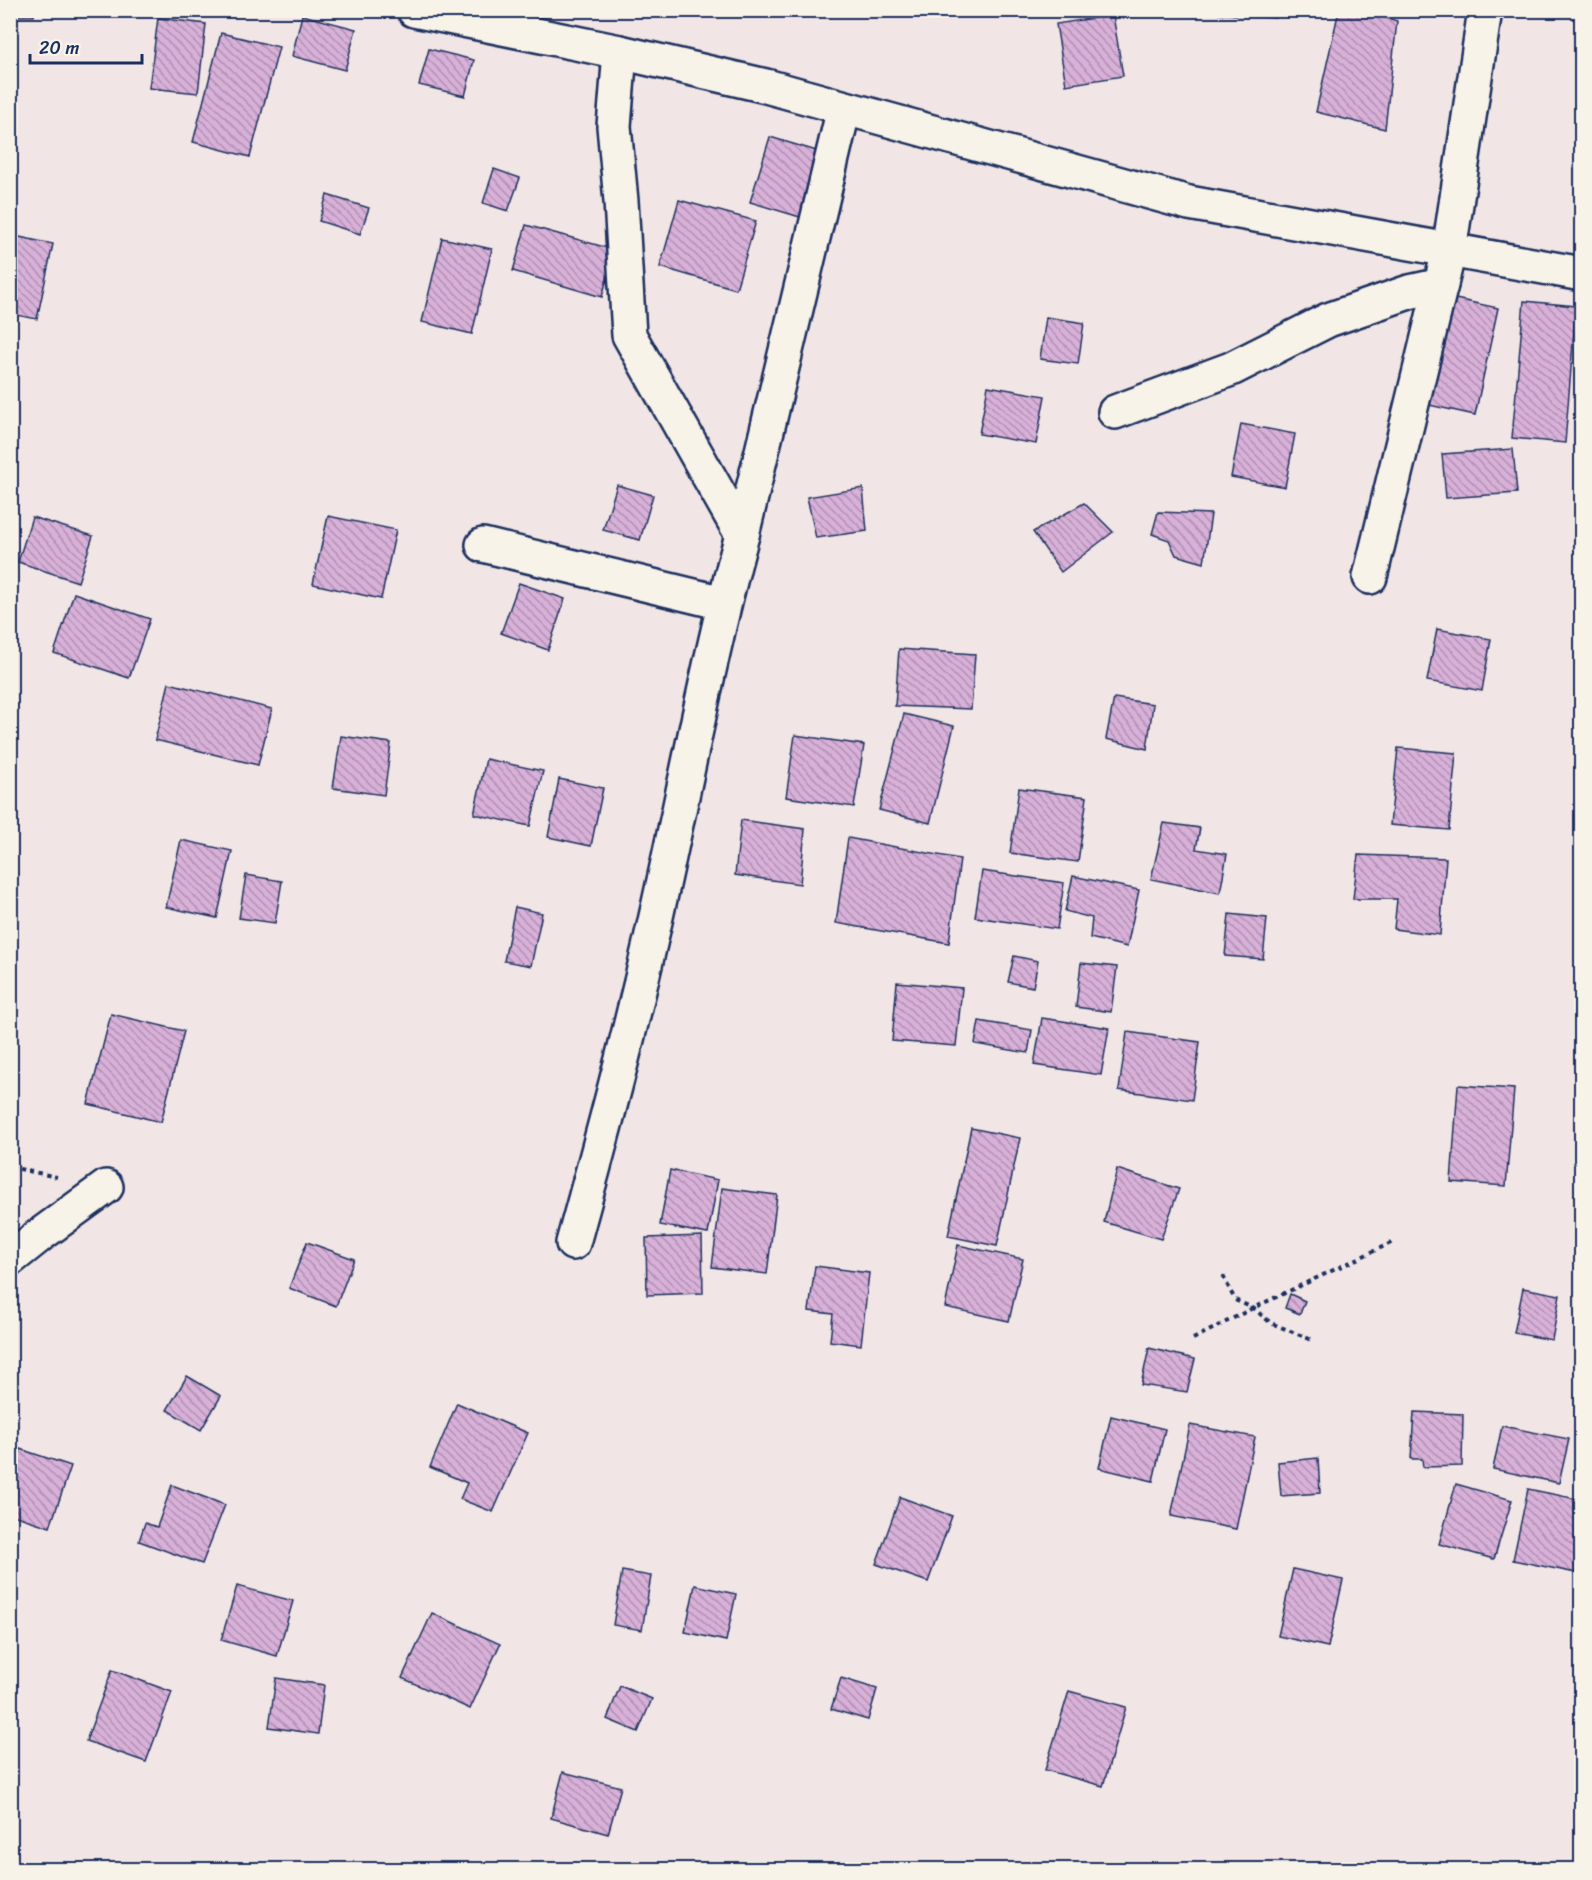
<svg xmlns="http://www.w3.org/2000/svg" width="1592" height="1880" font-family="Sriracha,sans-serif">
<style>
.building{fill:url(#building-back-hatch);stroke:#1b2f5e;stroke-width:1.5}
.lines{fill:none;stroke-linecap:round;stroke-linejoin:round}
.minor-casing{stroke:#1b2f5e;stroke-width:38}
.path{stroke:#1b2f5e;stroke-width:4;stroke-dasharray:4.5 4.5;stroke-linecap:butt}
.minor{stroke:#f7f3e8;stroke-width:33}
</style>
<defs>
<pattern id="building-back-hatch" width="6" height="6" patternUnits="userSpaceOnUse" patternTransform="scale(1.5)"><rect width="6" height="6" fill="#d8b0d8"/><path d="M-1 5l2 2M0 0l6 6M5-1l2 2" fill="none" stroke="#ae90b2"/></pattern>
</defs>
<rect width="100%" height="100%" fill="#f1e6e5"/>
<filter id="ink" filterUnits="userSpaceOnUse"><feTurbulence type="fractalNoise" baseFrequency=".0167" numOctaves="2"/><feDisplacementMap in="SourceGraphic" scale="12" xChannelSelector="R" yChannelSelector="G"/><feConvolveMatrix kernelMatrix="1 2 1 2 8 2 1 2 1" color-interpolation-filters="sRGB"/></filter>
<g filter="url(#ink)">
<g class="building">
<rect x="10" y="10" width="24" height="6"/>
<path d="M1215,10H1276V18L1215,13Z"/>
<path d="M1339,10H1365L1397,21L1385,129L1316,112Z"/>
<path d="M302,15L356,29L345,70L292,56Z"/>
<path d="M1113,15L1123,76L1066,85L1056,24Z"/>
<path d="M158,18L206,24L198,93L149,88Z"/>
<path d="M221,33L279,47L250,157L193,142Z"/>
<path d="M429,49L474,60L465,96L419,85Z"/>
<path d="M770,137L820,152L800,217L750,202Z"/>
<path d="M494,169L520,178L508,211L483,203Z"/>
<path d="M327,195L369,208L360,234L319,221Z"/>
<path d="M679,200L756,221L736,289L660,267Z"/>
<path d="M526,225L615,250L602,297L513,271Z"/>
<path d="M10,235L53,244L37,319L10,314Z"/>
<path d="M442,238L492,249L472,334L422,322Z"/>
<path d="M1451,298L1498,308L1475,415L1429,405Z"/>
<path d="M1524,301L1576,306L1565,443L1512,438Z"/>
<path d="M1046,317L1084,323L1078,364L1040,359Z"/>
<path d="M988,386L1045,396L1036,444L979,434Z"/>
<path d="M1241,424L1295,434L1285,487L1231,477Z"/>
<path d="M1513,449L1517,493L1446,498L1442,454Z"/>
<path d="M617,485L653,495L640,540L603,530Z"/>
<path d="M863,488L867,531L816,538L807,497Z"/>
<path d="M1084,503L1113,532L1061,572L1033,532Z"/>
<path d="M1158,512L1211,514L1204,563L1176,555L1169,540L1152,534Z"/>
<path d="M328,516L396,530L381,599L313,584Z"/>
<path d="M32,517L93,536L78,582L18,562Z"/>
<path d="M519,583L565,599L548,650L501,633Z"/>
<path d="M74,593L150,619L129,678L54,653Z"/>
<path d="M1437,629L1491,639L1482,691L1427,681Z"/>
<path d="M899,649L975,654L971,709L895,706Z"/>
<path d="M169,683L272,709L258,765L155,740Z"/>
<path d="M1114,698L1153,704L1147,749L1106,739Z"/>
<path d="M904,714L954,726L930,823L879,810Z"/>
<path d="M795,735L864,745L854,807L786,797Z"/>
<path d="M341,736L391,743L384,795L333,788Z"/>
<path d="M1398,748L1456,753L1449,830L1390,825Z"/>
<path d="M486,759L543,771L530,826L474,814Z"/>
<path d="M559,779L603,788L591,846L548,837Z"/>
<path d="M1019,788L1087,797L1078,862L1010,853Z"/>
<path d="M741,820L805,829L800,884L735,875Z"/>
<path d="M1164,823L1200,828L1196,849L1227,854L1220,893L1151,879Z"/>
<path d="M848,838L960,859L949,943L836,923Z"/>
<path d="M181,840L232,851L217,918L166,907Z"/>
<path d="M1358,855L1446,858L1440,935L1394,929L1397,899H1353Z"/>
<path d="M982,871L1064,883L1057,929L975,917Z"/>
<path d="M246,875L282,881L275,923L239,918Z"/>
<path d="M1073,876L1139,890L1127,947L1090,938L1092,918L1065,911Z"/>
<path d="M515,907L542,913L531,966L504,961Z"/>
<path d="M1229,914L1267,918L1263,959L1225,956Z"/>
<path d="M1014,956L1038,961L1033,987L1008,982Z"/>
<path d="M1081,963L1117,967L1111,1012L1076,1007Z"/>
<path d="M897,982L962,988L956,1046L892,1041Z"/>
<path d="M111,1014L184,1031L161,1122L88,1104Z"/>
<path d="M1042,1018L1109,1028L1101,1075L1034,1065Z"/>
<path d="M979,1021L1032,1030L1028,1053L975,1044Z"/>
<path d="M1127,1032L1200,1042L1192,1100L1119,1090Z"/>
<path d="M1458,1085L1514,1089L1506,1186L1451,1182Z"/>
<path d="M971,1128L1020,1138L997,1246L948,1236Z"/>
<path d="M1117,1169L1179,1189L1161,1239L1104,1222Z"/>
<path d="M670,1170L718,1180L708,1234L660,1225Z"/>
<path d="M722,1188L777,1195L767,1274L712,1267Z"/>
<path d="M702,1236L703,1293L647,1295L646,1238Z"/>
<path d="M307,1242L354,1259L336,1306L289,1288Z"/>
<path d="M958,1245L1023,1259L1009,1321L945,1307Z"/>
<path d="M815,1266L869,1273L861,1345L830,1341L833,1314L809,1311Z"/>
<path d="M1523,1288L1560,1295L1552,1340L1514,1333Z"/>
<path d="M1290,1294L1305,1301L1300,1314L1285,1308Z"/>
<path d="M1149,1348L1195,1359L1187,1392L1141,1385Z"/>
<path d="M187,1376L221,1396L201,1430L167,1410Z"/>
<path d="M457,1403L528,1433L493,1512L460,1499L467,1483L430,1467Z"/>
<path d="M1414,1412L1463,1414L1462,1466L1423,1467L1422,1459H1411Z"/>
<path d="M1111,1416L1165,1429L1153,1481L1099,1468Z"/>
<path d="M1190,1425L1255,1437L1236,1529L1171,1516Z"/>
<path d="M1502,1426L1569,1439L1559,1483L1493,1469Z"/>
<path d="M17,1448L71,1466L50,1527L10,1514V1468Z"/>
<path d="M1318,1458L1320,1493L1281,1496L1278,1462Z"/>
<path d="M1456,1484L1512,1500L1494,1559L1439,1544Z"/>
<path d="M172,1485L225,1505L202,1564L139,1541L145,1523L157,1527Z"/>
<path d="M1528,1489L1582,1500V1546L1576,1573L1513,1560Z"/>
<path d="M900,1497L952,1516L928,1582L876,1564Z"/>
<path d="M1293,1569L1343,1580L1328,1647L1278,1636Z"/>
<path d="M622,1571L651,1576L642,1630L613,1625Z"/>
<path d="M695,1585L736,1594L726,1641L685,1632Z"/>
<path d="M237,1586L293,1601L277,1656L221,1640Z"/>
<path d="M432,1613L500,1644L470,1709L402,1678Z"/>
<path d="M112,1670L172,1692L146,1762L86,1741Z"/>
<path d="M276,1678L324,1685L318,1734L269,1727Z"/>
<path d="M841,1678L877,1689L868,1720L831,1709Z"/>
<path d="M620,1686L652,1699L638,1732L607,1719Z"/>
<path d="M1069,1691L1126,1707L1103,1786L1045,1770Z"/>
<path d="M563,1772L621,1787L608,1834L551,1818Z"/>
</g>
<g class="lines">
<g class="minor-casing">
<g id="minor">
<path d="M414,10L620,52L766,86L1189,203L1582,274"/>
<path d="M620,52L614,126L621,201L629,335L742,535"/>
<path d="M1115,412L1231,369L1328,320L1409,292L1441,285"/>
<path d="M483,545L723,603"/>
<path d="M1370,577L1449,251L1485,10"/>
<path d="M573,1243C601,1142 628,1041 651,939C682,804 706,668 742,535L844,108"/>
<path d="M10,1259L40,1235L106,1187"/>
</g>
</g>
<g class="path">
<path d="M10,1167L57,1177"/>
<path d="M1223,1276L1235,1300L1253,1308L1271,1323L1312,1340"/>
<path d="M1193,1339L1253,1308L1393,1242"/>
</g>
<use href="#minor" class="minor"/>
</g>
</g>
<rect width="1592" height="1880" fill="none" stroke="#f7f3e8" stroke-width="36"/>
<rect x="18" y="18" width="1556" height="1844" fill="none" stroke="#1b2f5e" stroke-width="2" filter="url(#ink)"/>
<path d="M30 54v9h112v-9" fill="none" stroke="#1b2f5e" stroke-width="3"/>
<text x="39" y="54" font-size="18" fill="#1b2f5e" stroke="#f7f3e8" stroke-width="4.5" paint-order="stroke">20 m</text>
</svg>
